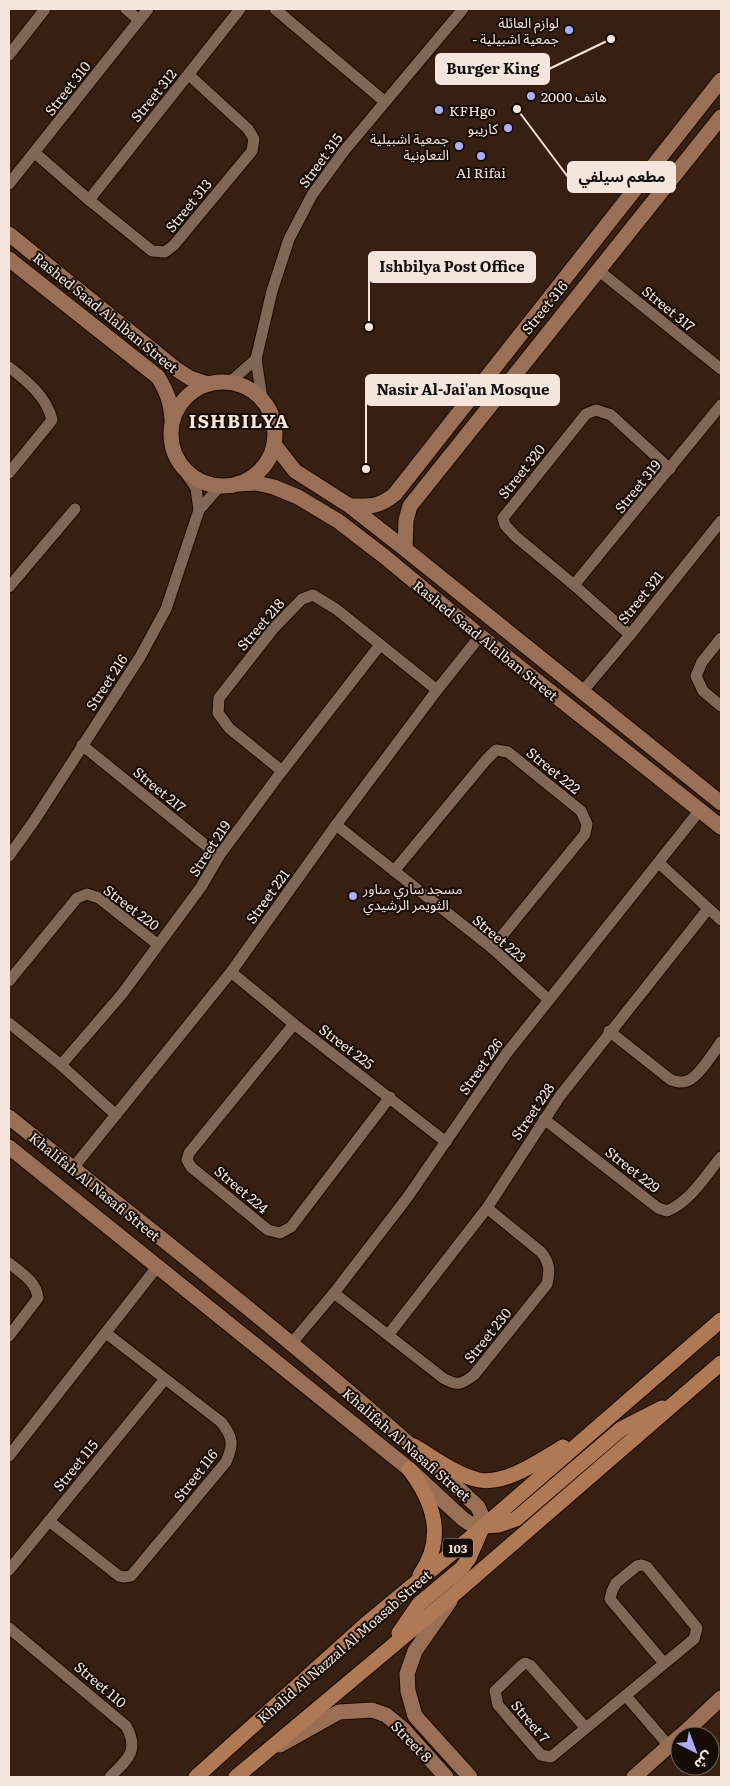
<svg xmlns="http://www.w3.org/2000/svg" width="730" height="1786" font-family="Literata,'Noto Sans Arabic',serif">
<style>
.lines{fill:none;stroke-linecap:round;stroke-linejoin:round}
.street-casing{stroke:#1d0900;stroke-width:13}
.secondary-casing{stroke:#1d0900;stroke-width:17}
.primary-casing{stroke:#1d0900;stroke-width:17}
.street{stroke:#836756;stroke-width:11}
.secondary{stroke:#997056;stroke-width:15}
.primary{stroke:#af7956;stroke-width:15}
.poi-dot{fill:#abaffb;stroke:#170d07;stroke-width:2}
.labels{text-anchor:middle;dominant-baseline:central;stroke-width:4;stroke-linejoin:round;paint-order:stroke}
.shield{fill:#170d07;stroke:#b3a49c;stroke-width:1}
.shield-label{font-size:12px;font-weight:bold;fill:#f6e5dc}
.poi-label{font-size:14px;fill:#f6e5dc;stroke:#170d07;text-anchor:end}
.street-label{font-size:14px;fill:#f6e5dc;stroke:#170d07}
.district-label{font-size:19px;font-weight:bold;letter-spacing:1px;fill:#f6e5dc;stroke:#170d07}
.leader{fill:none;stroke:#f6e5dc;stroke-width:2}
.callout-dot{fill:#f6e5dc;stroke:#170d07;stroke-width:2}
.callout{fill:#f6e5dc;stroke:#f6e5dc;stroke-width:2}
.callout-label{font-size:15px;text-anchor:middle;font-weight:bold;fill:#111}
</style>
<rect width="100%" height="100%" fill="#372011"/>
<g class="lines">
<g class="street-casing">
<g id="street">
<path d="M126,9L139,20"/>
<path d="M275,9L384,101"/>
<path d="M9,55L45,9"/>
<path d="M35,153L89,200L152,251L165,252L174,245L252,151L254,139L248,129L189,75"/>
<path d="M9,184L148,9"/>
<path d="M89,200L240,9"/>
<path d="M598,270L721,369"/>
<path d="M9,367C27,381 47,397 52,420L9,473"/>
<path d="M230,382L256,359"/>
<path d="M262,398L256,359L272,291L289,239L312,195L344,151L463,9"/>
<path d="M183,469L196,488L199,510"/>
<path d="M574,585L721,405"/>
<path d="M9,587L75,509"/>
<path d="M630,635L574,585L515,536L505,525L503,518L586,414L596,410L611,415L670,469"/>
<path d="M721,638L702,662L696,676L703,691L721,706"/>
<path d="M582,692L630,635L721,521"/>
<path d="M82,745L219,856"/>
<path d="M282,771L229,728L218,713L219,698L273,629L302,599L313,595L336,609L437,690"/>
<path d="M336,825L492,948L549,1000"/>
<path d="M9,856L34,821L140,657L166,609L199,510L220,486"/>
<path d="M659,863L721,920"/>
<path d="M394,871L486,760L496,750L508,752L581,811L587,824L585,834L492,948"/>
<path d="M231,972L294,1024L446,1142"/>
<path d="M9,981L77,898L87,894L99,898L157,944"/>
<path d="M9,1023L61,1065L116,1115"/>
<path d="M294,1024L189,1153L187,1160L191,1167L268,1230L280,1233L291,1227L390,1097"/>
<path d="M609,1031L671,1080C677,1082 681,1083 687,1081C698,1078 714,1052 721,1042"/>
<path d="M61,1065L122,994L201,887L219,856L282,771L380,645"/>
<path d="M544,1119L658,1208L667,1211C691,1201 705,1176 721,1157"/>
<path d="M73,1168L231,972L336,825L437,690L480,636"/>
<path d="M9,1263C21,1273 36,1281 38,1298L9,1336"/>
<path d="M334,1293L443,1378C457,1386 461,1385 474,1375L547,1284C550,1271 550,1263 541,1252L487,1208"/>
<path d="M389,1334L487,1208L560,1096L708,909"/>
<path d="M291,1344L334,1293L407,1198L506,1054L700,810"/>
<path d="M9,1456L157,1267"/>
<path d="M49,1521L119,1576L124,1577L131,1576L226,1462C234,1444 233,1437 221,1422L106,1333"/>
<path d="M9,1570L165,1379"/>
<path d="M9,1628L126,1726C140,1751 127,1760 110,1777"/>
<path d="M626,1696L669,1746"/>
<path d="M585,1727L530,1665L525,1663L522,1665L495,1691L498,1705L541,1755L551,1757L694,1639L697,1628L647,1567L642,1565L637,1566L616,1583L612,1591L610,1599L663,1662"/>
</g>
</g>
<g class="secondary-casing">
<g id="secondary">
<path d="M9,234L176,369L190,378L208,384"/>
<path d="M9,259L158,377C167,392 171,402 172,420"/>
<circle cx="223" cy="434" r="52"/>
<path d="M274,444L295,471L350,506L405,549L721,803"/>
<path d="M237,484L256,483L274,487L298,497L338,521L385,557L480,636L721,827"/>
<path d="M350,506C370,506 378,508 395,494L721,80"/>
<path d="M405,549L406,520L410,506L721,117"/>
<path d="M9,1117C167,1244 330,1368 478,1507L481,1514L483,1526L469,1523L463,1519L409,1469L9,1147"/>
<path d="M450,1601L415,1651L407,1674L408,1691L415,1716L470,1777"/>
<path d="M681,1736L721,1698"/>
<path d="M280,1745L339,1712L372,1710L386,1715L403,1729L446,1777"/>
<path d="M634,1777L680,1736"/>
</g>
</g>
<g class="primary-casing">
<g id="primary">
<path d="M414,1446C433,1457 458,1476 479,1480C506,1485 541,1460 563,1447"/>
<path d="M409,1469C434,1502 446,1538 420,1575"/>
<path d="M399,1633L419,1604L462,1568L469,1558L483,1526L499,1525L516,1519L621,1429L662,1408"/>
<path d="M196,1777L366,1624L476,1533L721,1320"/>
<path d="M236,1777L452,1596L721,1363"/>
</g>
</g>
<use href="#street" class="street"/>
<use href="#secondary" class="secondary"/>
<use href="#primary" class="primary"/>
</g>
<g class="poi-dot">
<circle cx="569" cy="30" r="5"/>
<circle cx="531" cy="96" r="5"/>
<circle cx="439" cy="110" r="5"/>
<circle cx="508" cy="128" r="5"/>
<circle cx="459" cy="146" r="5"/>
<circle cx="481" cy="156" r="5"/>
<circle cx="353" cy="896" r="5"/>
</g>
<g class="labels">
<rect class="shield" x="443" y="1538.5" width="30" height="19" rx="4"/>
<g class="shield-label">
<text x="458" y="1548">103</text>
</g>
<g class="poi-label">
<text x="559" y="22">لوازم العائلة<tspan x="559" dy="16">- جمعية اشبيلية</tspan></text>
<text x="541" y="96" text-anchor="start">هاتف 2000</text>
<text x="449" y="110" text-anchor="start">KFHgo</text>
<text x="498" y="128">كاريبو</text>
<text x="449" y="138">جمعية اشبيلية<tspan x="449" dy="16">التعاونية</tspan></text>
<text x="481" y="172" text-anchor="middle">Al Rifai</text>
<text x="363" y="888" text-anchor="start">مسجد ساري مناور<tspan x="363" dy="16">الثويمر الرشيدي</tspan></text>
</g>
<g class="street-label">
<text transform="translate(67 88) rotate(-52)">Street 310</text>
<text transform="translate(153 95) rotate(-51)">Street 312</text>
<text transform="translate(320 160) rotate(-54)">Street 315</text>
<text transform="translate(188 205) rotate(-51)">Street 313</text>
<text transform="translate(544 307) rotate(-51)">Street 316</text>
<text transform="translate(669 308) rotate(39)">Street 317</text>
<text transform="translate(106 312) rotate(39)">Rashed Saad Alalban Street</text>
<text transform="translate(521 471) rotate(-51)">Street 320</text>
<text transform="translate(637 486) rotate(-51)">Street 319</text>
<text transform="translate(640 597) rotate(-51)">Street 321</text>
<text transform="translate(260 624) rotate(-49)">Street 218</text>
<text transform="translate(486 640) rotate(39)">Rashed Saad Alalban Street</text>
<text transform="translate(106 682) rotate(-57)">Street 216</text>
<text transform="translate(554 770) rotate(39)">Street 222</text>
<text transform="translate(160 789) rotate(39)">Street 217</text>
<text transform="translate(209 848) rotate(-57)">Street 219</text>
<text transform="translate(267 896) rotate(-54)">Street 221</text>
<text transform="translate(132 907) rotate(37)">Street 220</text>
<text transform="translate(500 938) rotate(40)">Street 223</text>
<text transform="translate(347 1046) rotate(37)">Street 225</text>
<text transform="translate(480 1066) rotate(-55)">Street 226</text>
<text transform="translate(532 1111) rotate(-56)">Street 228</text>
<text transform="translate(633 1169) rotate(38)">Street 229</text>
<text transform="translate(95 1186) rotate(39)">Khalifah Al Nasafi Street</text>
<text transform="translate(242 1189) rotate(40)">Street 224</text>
<text transform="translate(487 1335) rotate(-51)">Street 230</text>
<text transform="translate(407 1444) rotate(41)">Khalifah Al Nasafi Street</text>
<text transform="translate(75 1465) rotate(-51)">Street 115</text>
<text transform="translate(195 1475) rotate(-52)">Street 116</text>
<text transform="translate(344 1646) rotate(-41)">Khalid Al Nazzal Al Moasab Street</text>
<text transform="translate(101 1684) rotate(40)">Street 110</text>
<text transform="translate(531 1721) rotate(50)">Street 7</text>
<text transform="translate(412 1741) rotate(46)">Street 8</text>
</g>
<g class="district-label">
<text x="239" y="420">ISHBILYA</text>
</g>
</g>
<path class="leader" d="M611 39L549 69M517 109L568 177M369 327L369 267M366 469L366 390"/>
<g class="callout-dot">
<circle cx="611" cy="39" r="5"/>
<circle cx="517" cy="109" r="5"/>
<circle cx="369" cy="327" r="5"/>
<circle cx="366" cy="469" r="5"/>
</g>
<g class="callout">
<rect x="436" y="54" width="113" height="30" rx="5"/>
<rect x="568" y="162" width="107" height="30" rx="5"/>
<rect x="369" y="252" width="166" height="30" rx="5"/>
<rect x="366" y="375" width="193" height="30" rx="5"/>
</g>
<g class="callout-label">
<text x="493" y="74">Burger King</text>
<text x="622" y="182">مطعم سيلفي</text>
<text x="452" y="272">Ishbilya Post Office</text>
<text x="463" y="395">Nasir Al-Jai'an Mosque</text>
</g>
<rect width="730" height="1786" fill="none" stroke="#f6e5dc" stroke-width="20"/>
<g transform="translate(695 1751) rotate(138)"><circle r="24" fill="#170d07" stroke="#70635c"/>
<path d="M0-4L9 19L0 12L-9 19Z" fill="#abaffb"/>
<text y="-8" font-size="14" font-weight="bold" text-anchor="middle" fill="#f6e5dc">ش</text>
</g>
</svg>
